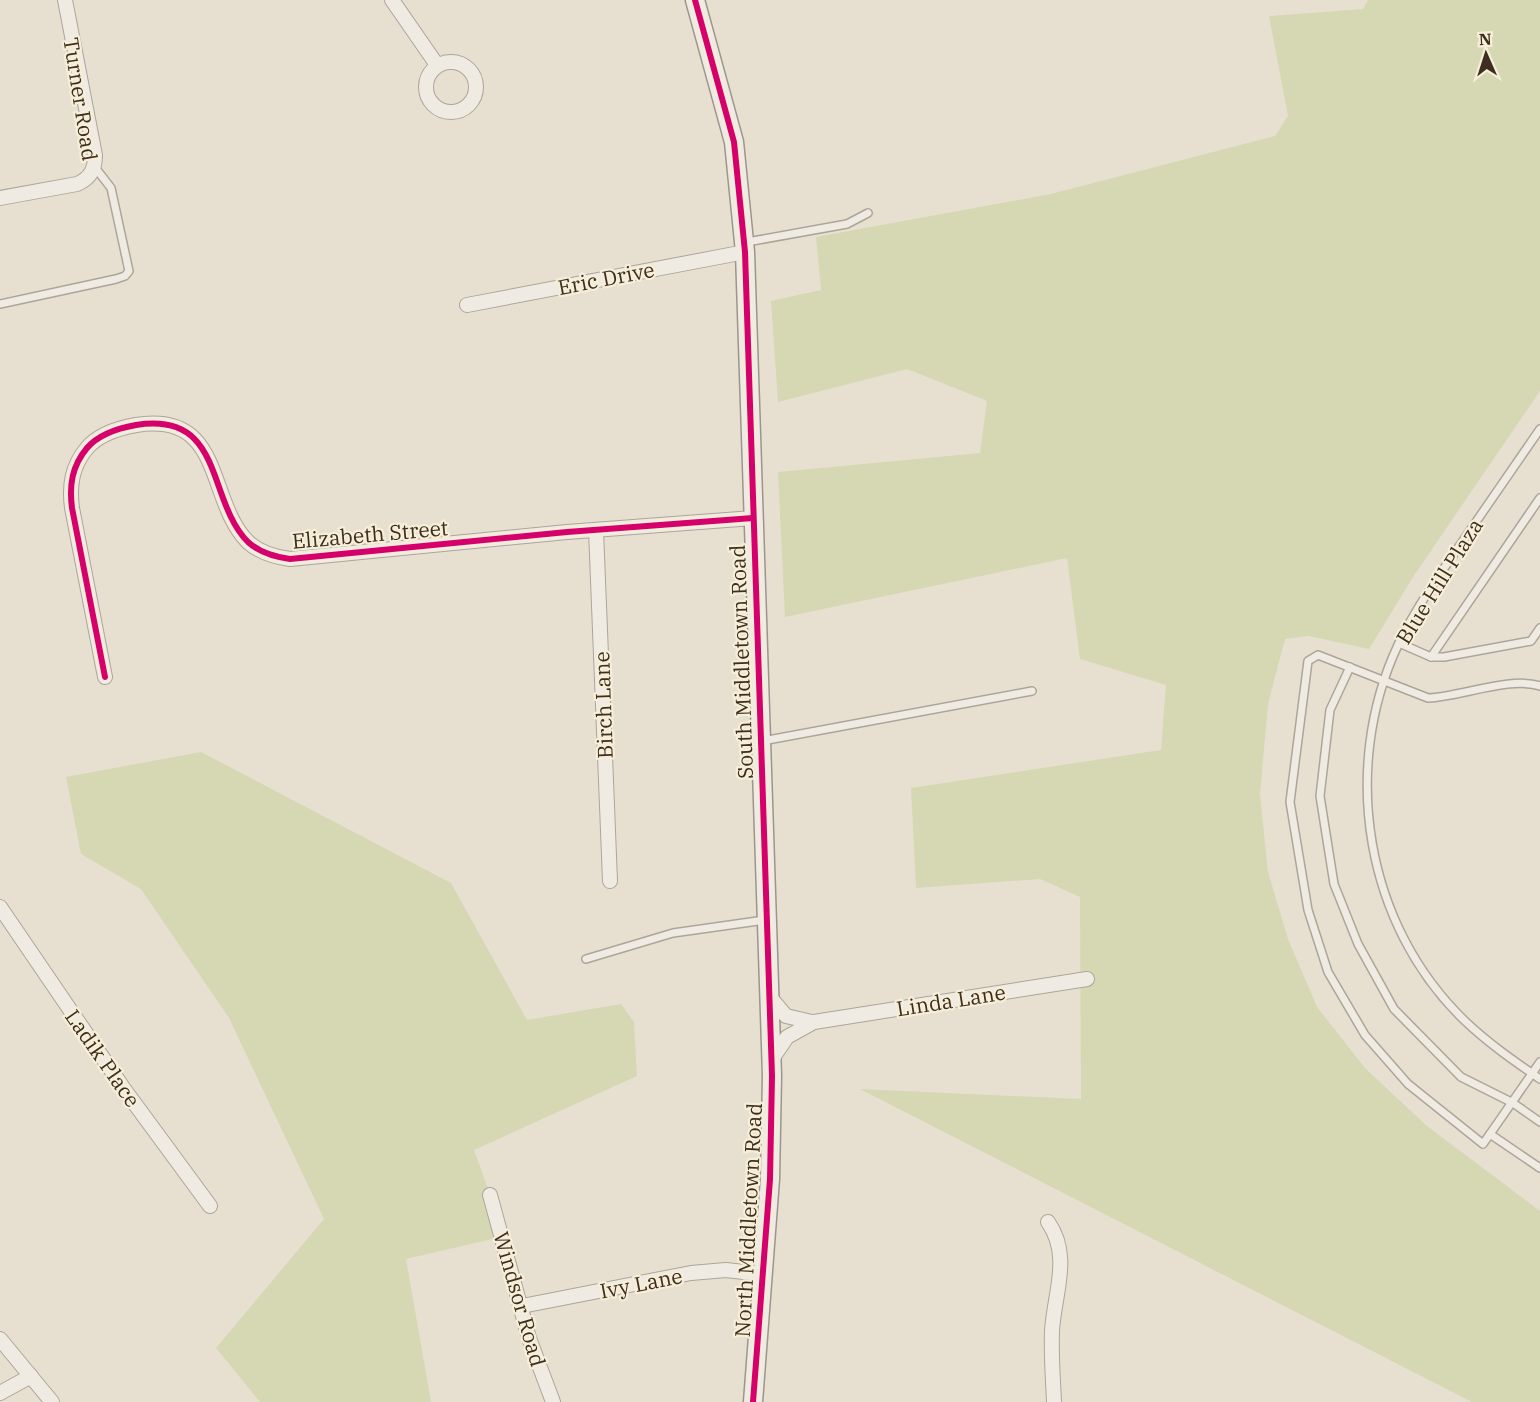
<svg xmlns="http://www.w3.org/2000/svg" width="1540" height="1402" font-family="'IBM Plex Serif',serif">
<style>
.green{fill:#d6d7b3}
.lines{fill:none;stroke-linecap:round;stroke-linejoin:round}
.lane-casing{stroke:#ada599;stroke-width:10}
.street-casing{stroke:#ada599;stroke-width:16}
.secondary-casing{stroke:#9c958a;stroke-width:21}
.lane{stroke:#efebe3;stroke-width:7}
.street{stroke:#efebe3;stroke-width:14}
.secondary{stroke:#efebe3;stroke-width:18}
.cycleway-casing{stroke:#f7eed8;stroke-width:10}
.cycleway{stroke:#d6006c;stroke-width:6}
.labels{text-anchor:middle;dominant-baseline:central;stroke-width:4.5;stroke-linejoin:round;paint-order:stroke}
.street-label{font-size:21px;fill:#3d2e20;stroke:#f7eed8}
</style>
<rect width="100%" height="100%" fill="#e7e0d1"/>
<g class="green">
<path d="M1368,0H1540V391L1413,577L1369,649L1309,636L1285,639L1268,704L1260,794L1268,872L1288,939L1317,1007L1365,1068L1427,1126L1540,1211V1402H1472L860,1089L1081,1099L1080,897L1040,879L916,888L911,788L1161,750L1166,685L1080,659L1067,558L785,617L778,472L980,453L987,401L907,369L778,402L771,301L821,290L816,237L1051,194L1275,136L1288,116L1269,16L1363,9Z"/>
<path d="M201,752L451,883L527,1020L621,1004L634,1022L637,1076L474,1150L505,1236L406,1259L431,1402H260L216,1348L324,1219L229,1018L141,889L81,854L66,777Z"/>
</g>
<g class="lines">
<g class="lane-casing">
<g id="lane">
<path d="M747,242L847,224L868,213"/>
<path d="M0,304L116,279L125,276L129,271L111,188L94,166"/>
<path d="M1540,429C1513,468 1487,506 1460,545C1438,577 1415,609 1398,645C1340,769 1365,925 1465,1021C1488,1043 1514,1061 1540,1079"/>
<path d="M1399,643L1431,657L1540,498"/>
<path d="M1431,657H1444L1531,641L1540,628"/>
<path d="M1350,667L1330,710L1320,796L1334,884L1358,944L1394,1009L1461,1077L1513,1103L1540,1122"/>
<path d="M1540,686C1510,676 1460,697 1428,698L1318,655L1308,661L1290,802L1308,910L1328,972L1365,1035L1408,1084L1483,1144L1540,1062"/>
<path d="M762,741L1032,691"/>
<path d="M586,959L673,933L765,920"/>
<path d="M1490,1134L1540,1168"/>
</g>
</g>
<g class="street-casing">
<g id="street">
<path d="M392,0L437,65"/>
<circle cx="451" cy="87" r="25"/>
<path d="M0,198L77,184C91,178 95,169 95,155L65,0"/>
<path d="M467,305L745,252"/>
<path d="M596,530L610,881"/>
<path d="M105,677L72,508C69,485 72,466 87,448C99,434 119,428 136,425C225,411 206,500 248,542C260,553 275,557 290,559L567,532L753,518"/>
<path d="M0,907L124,1089L210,1206"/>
<path d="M769,996L786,1016L812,1022"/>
<path d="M772,1059L787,1037L814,1022L1087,979"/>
<path d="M490,1195L529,1338L553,1402"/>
<path d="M1048,1222C1072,1256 1054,1294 1052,1331C1051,1355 1053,1378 1054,1402"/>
<path d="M522,1306L691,1273L726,1270L762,1274"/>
<path d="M0,1339L52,1402"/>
<path d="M0,1393L31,1376"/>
</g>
</g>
<g class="secondary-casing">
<path id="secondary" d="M695,0L734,142L745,252L772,1076L770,1179L753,1402"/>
</g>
<use href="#lane" class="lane"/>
<use href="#street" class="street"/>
<use href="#secondary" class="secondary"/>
<g class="cycleway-casing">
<g id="cycleway">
<path d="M695,0L734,142L745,252L772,1076L770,1179L753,1402"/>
<path d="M105,677L72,508C69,485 72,466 87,448C99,434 119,428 136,425C225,411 206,500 248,542C260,553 275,557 290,559L567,532L753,518"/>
</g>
</g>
<use href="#cycleway" class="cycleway"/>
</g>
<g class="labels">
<g class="street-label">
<text transform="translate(81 99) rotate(81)">Turner Road</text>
<text transform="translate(606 278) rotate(-11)">Eric Drive</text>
<text transform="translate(370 534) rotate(-5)">Elizabeth Street</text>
<text transform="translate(1439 581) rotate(-58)">Blue Hill Plaza</text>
<text transform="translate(741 662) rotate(-92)">South Middletown Road</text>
<text transform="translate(603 705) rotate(-92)">Birch Lane</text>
<text transform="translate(951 1000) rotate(-9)">Linda Lane</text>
<text transform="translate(103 1058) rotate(55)">Ladik Place</text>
<text transform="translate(748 1220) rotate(-87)">North Middletown Road</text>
<text transform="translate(641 1283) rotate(-11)">Ivy Lane</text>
<text transform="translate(520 1299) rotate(74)">Windsor Road</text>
</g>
</g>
<g transform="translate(1486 54) rotate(357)" stroke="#f7eed8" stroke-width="4.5" paint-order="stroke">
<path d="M0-4.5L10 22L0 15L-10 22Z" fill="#3d2e20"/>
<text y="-9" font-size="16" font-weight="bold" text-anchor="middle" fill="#3d2e20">N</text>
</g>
</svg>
